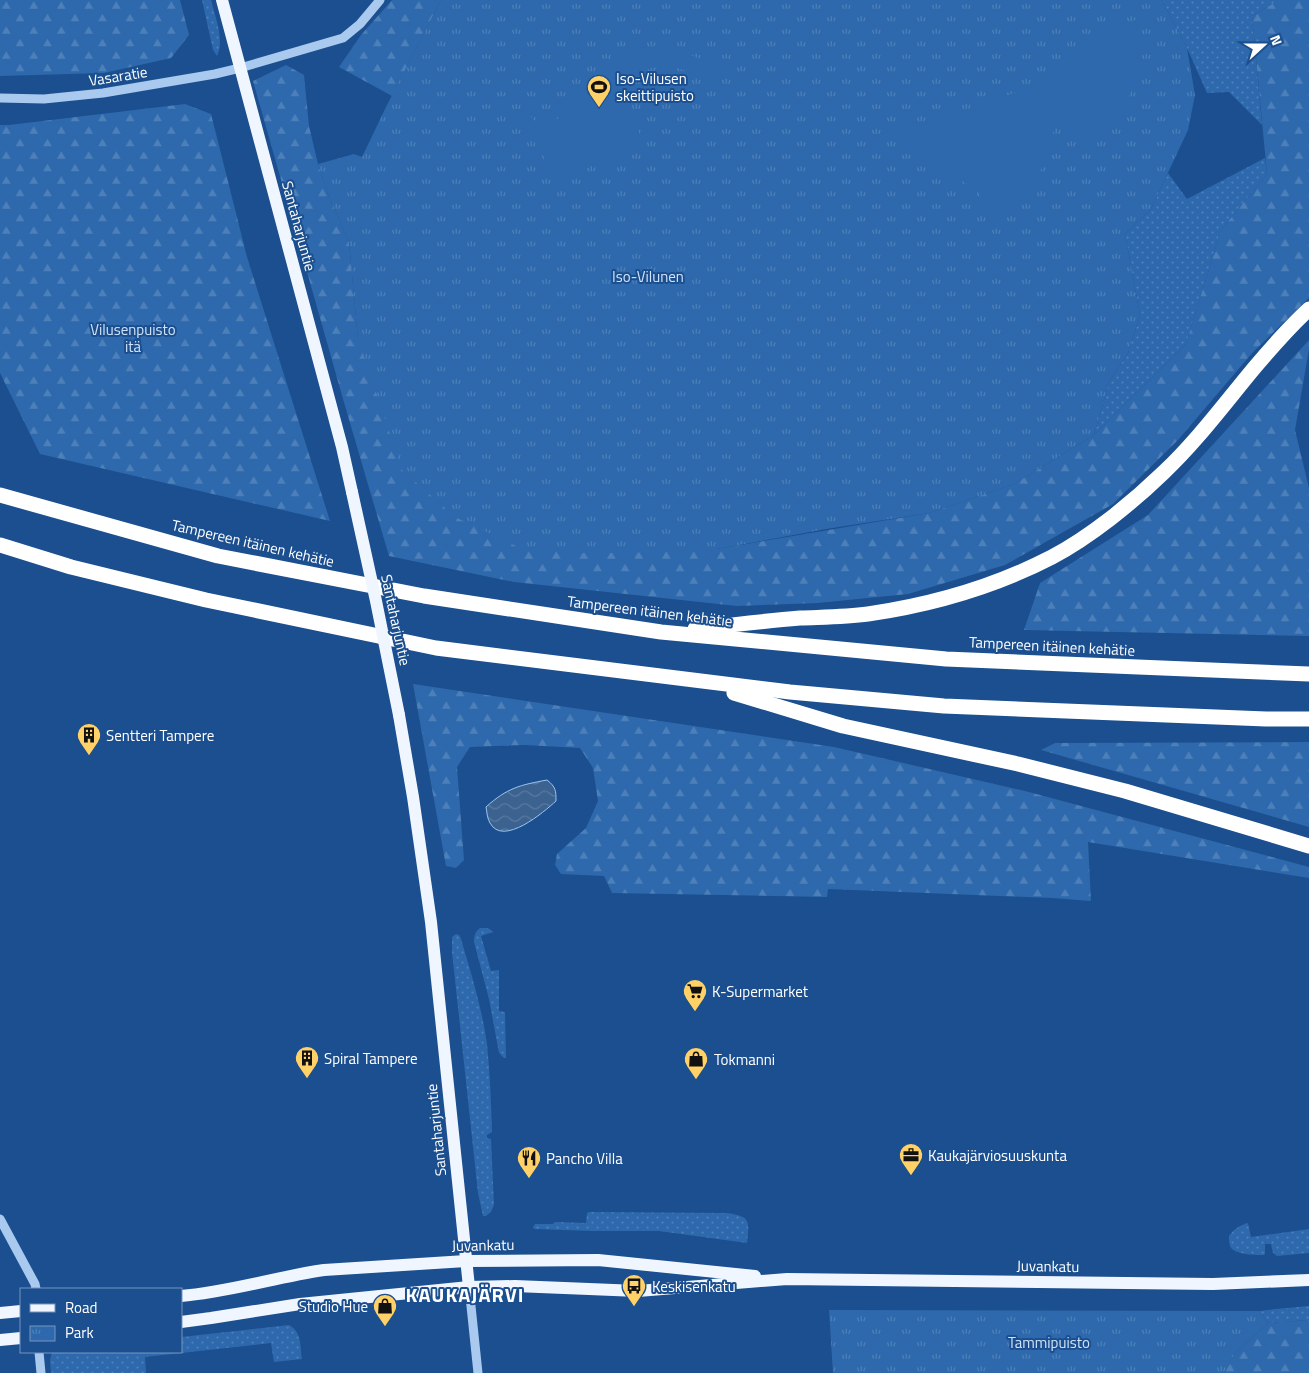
<svg xmlns="http://www.w3.org/2000/svg" width="1309" height="1373" font-family="'Titillium Web',sans-serif">
<style>
.grass{fill:url(#grass-dots)}
.forest{fill:url(#forest-firs)}
.park{fill:url(#park-tufts)}
.pitch{fill:#2e69ad}
.water{fill:url(#water-waves);stroke:#9cc4f0}
.lines{fill:none;stroke-linecap:round;stroke-linejoin:round}
.minor{stroke:#a9c9ee;stroke-width:9}
.major{stroke:#f0f6ff;stroke-width:12}
.highway{stroke:#fff;stroke-width:15}
.major-bridge{stroke:#f0f6ff;stroke-width:12}
.labels{text-anchor:middle;dominant-baseline:central;stroke-width:4;stroke-linejoin:round;paint-order:stroke}
.street-label{font-size:15px;fill:#fff;stroke:#1b4f8f}
.poi-label{font-size:15px;fill:#fff;stroke:#1b4f8f;text-anchor:start}
.park-label{font-size:15px;fill:#cfe3fa;stroke:#1b4f8f}
.district-label{font-size:20px;font-weight:bold;letter-spacing:1px;fill:#fff;stroke:#1b4f8f}
</style>
<defs>
<pattern id="grass-dots" width="8" height="8" patternUnits="userSpaceOnUse" patternTransform="scale(1.25)"><rect width="8" height="8" fill="#2e69ad"/><path d="M2 2h.1M6 6h.1" fill="none" stroke="#4d80b9" stroke-width="1.8" stroke-linecap="round"/></pattern>
<pattern id="forest-firs" width="22" height="20" patternUnits="userSpaceOnUse" patternTransform="scale(1.25)"><rect width="22" height="20" fill="#2e69ad"/><path d="M5 1l3.5 6h-7zM16 11l3.5 6h-7z" fill="#4d80b9"/></pattern>
<pattern id="park-tufts" width="24" height="20" patternUnits="userSpaceOnUse" patternTransform="scale(1.25)"><rect width="24" height="20" fill="#2e69ad"/><path d="M3 7l-1-3M5 7V3M7 7l1-3M15 17l-1-3M17 17v-4M19 17l1-3" fill="none" stroke="#4d80b9"/></pattern>
<pattern id="water-waves" width="16" height="10" patternUnits="userSpaceOnUse" patternTransform="scale(1.25)"><rect width="16" height="10" fill="#3c6290"/><path d="M0 5q4-4 8 0t8 0" fill="none" stroke="#597aa1"/></pattern>
</defs>
<rect width="100%" height="100%" fill="#1b4f8f"/>
<g class="grass">
<path d="M202,0H211C215,16 225,41 217,56L213,50Z"/>
<path d="M1162,0H1274V3L1252,16L1262,125L1229,92L1207,93L1187,48Z"/>
<path d="M1265,158L1267,174L1221,230L1186,344L1094,435L1109,382L1128,353L1140,315L1125,234L1151,209L1168,173L1187,199Z"/>
<path d="M480,928C486,928 489,927 493,932L481,936L491,971L499,970V1011L505,1012L506,1055V1058H504L499,1053L489,999L474,942C474,936 475,932 480,928Z"/>
<path d="M456,934L459,935L461,939C471,973 482,1008 487,1044C490,1073 491,1102 492,1132L487,1135V1138L491,1139L494,1205L491,1212L486,1216H483L478,1193L452,952V937Z"/>
<path d="M589,1212L726,1213C750,1216 750,1220 747,1243L659,1231H593L534,1229L533,1227L535,1224H553L555,1222L586,1223L587,1213Z"/>
<path d="M1248,1223L1251,1237L1309,1229V1253L1277,1256L1273,1253L1271,1244H1265V1254L1264,1255C1256,1255 1237,1255 1231,1248C1229,1245 1229,1240 1229,1236C1234,1229 1240,1225 1248,1223Z"/>
<path d="M1309,1306V1320L1268,1323L1260,1311L1276,1309Z"/>
<path d="M289,1325C302,1332 300,1346 302,1359L274,1362L271,1343L145,1357L146,1373H51L50,1360L52,1352H181V1337Z"/>
</g>
<g class="forest">
<path d="M0,0H180L189,35L171,58L104,73L0,76Z"/>
<path d="M392,0H441L392,96L339,67L361,35Z"/>
<path d="M1274,0H1309V298L1253,352L1178,440L1113,504L1005,565L908,594L818,603L737,606L514,582L389,556L343,399L253,81L286,65L304,75L309,126L318,164L328,194L349,242L358,339L717,549L929,513L1014,484L1094,435L1186,344L1221,230L1267,174L1252,16L1274,3Z"/>
<path d="M185,104L211,114L247,257L330,521L40,454L0,373V125H9Z"/>
<path d="M1309,340V349L1295,430L1309,488V636L1024,630L1040,583L1148,515Z"/>
<path d="M413,684L834,747L1025,791L1309,867V878L1088,842L1091,901L1052,898L828,889L827,897L612,893L604,876L561,874L555,865L557,854L586,828L598,801L593,768L580,748L525,745L470,747L457,767L464,860L456,868L446,866Z"/>
<path d="M1309,742V827L1041,750L1055,743Z"/>
<path d="M1309,1320V1373H1224L1235,1353L1268,1323Z"/>
</g>
<g class="park">
<path d="M441,0H1162L1187,48L1195,95L1188,130L1151,209L1125,234L1140,315L1128,353L1109,382L1094,435L1014,484L929,513L826,529L717,549L626,553H574L520,548L455,517L402,470L358,339L349,242L328,194L318,164L354,154L362,157L386,107Z"/>
<path d="M829,1310L1260,1311L1268,1323L1235,1353L1224,1373H833Z"/>
</g>
<g class="pitch">
<path d="M1135,20L1142,40L1137,80L1119,115L1102,134L1081,140H1070L1058,117L1056,119L1050,149L1036,181L1026,195L1014,205L999,213L989,210L978,192L935,162L907,151L897,139L895,131L936,120L1032,87L1043,85L1064,73V59L1109,27Z"/>
<path d="M653,47C663,47 675,50 685,53C696,57 705,62 717,61C725,67 725,75 718,82C705,84 708,81 697,76C682,69 665,62 649,69C643,72 638,75 634,81C630,87 626,95 628,103C630,114 637,124 640,136L638,141L633,147L618,158L613,160L603,159L582,171L570,175H559L545,159L521,119L530,115L533,120L547,124L554,122L566,112L575,101L580,89L586,82L600,76L624,55L640,48Z"/>
</g>
<path class="water" d="M547,780C556,787 556,791 556,801C544,812 503,847 490,823C487,818 487,812 486,807C507,788 520,785 547,780Z"/>
<g class="lines">
<g class="minor">
<path d="M0,98L44,99L103,93L215,74L240,68L343,38L360,24L380,0"/>
<path d="M0,1219L35,1284L36,1289"/>
<path d="M469,1287L478,1373"/>
<path d="M39,1352L41,1373"/>
</g>
<g class="major">
<path d="M222,0L342,447L352,492"/>
<path d="M399,715L413,797L431,922L469,1287"/>
<path d="M181,1296C230,1292 276,1277 324,1270L466,1261L598,1260L755,1276"/>
<path d="M0,1313L21,1311"/>
<path d="M181,1322L211,1318L300,1304L469,1287L515,1286L638,1291L787,1279L1213,1284L1309,1280"/>
<path d="M0,1340L21,1338"/>
</g>
<g class="highway">
<path d="M0,495L218,556L424,596L661,632L946,659L1309,674"/>
<path d="M0,545L71,567L206,600L436,648L790,692L944,706L1266,719H1309"/>
<path d="M695,629C730,625 765,621 800,618C823,617 846,617 868,614C930,605 996,586 1052,557C1090,537 1132,503 1163,473C1197,441 1225,403 1255,367C1272,347 1289,327 1309,309"/>
<path d="M734,693L843,726L1018,764L1125,791L1309,846"/>
</g>
<path class="major-bridge" d="M352,492L376,601L399,715"/>
</g>
<defs>
<g id="stadium-pin" transform="scale(1.25)"><path d="M0 17L-7.5 6A9.5 9.5 0 1 1 7.5 6Z" fill="#ffd166" stroke="#1b4f8f"/><path d="M0-5a6.5 5 0 1 0 0 10a6.5 5 0 1 0 0-10ZM-3.5-1.8h7v3.6h-7Z" fill="#111"/></g>
<g id="building-pin" transform="scale(1.25)"><path d="M0 17L-7.5 6A9.5 9.5 0 1 1 7.5 6Z" fill="#ffd166" stroke="#1b4f8f"/><path d="M-4-6H4V6H1V3H-1V6H-4ZM-2.5-4.3h1.7v1.8h-1.7ZM.8-4.3h1.7v1.8H.8ZM-2.5-1h1.7V.8h-1.7ZM.8-1h1.7V.8H.8Z" fill="#111"/></g>
<g id="supermarket-pin" transform="scale(1.25)"><path d="M0 17L-7.5 6A9.5 9.5 0 1 1 7.5 6Z" fill="#ffd166" stroke="#1b4f8f"/><path d="M-6-5.5h2.5l.6 2H6L4.5 2H-2.5L-4.4-4H-6ZM-1.5 3.2a1.3 1.3 0 1 0 .1 0ZM3 3.2a1.3 1.3 0 1 0 .1 0Z" fill="#111"/></g>
<g id="shop-pin" transform="scale(1.25)"><path d="M0 17L-7.5 6A9.5 9.5 0 1 1 7.5 6Z" fill="#ffd166" stroke="#1b4f8f"/><path d="M-5-2.5h2.3a2.7 3.5 0 0 1 5.4 0H5L5.5 6h-11ZM-1.5-2.5h3a1.5 2.3 0 0 0-3 0Z" fill="#111"/></g>
<g id="office-pin" transform="scale(1.25)"><path d="M0 17L-7.5 6A9.5 9.5 0 1 1 7.5 6Z" fill="#ffd166" stroke="#1b4f8f"/><path d="M-6-3h4V-5.5h4V-3h4V5H-6ZM-1-4.5V-3h2v-1.5ZM-6 0V1H6V0Z" fill="#111"/></g>
<g id="restaurant-pin" transform="scale(1.25)"><path d="M0 17L-7.5 6A9.5 9.5 0 1 1 7.5 6Z" fill="#ffd166" stroke="#1b4f8f"/><path d="M-5-6h1v4h1v-4h1v4h1v-4h1v5L-1.5 .5V6h-2V.5L-5-1ZM5-6V6H3V1.5H1.5Q1.5-4 5-6Z" fill="#111"/></g>
<g id="bus-pin" transform="scale(1.25)"><path d="M0 17L-7.5 6A9.5 9.5 0 1 1 7.5 6Z" fill="#ffd166" stroke="#1b4f8f"/><path d="M-5-6H5V4H4V6H2V4H-2V6H-4V4H-5ZM-3.5-4V0h7V-4ZM-3.5 1.2v1.5H-2V1.2ZM2 1.2v1.5H3.5V1.2Z" fill="#111"/></g>
</defs>
<g fill-rule="evenodd">
<use href="#stadium-pin" x="599" y="87"/>
<use href="#building-pin" x="89" y="735"/>
<use href="#supermarket-pin" x="695" y="991"/>
<use href="#building-pin" x="307" y="1058"/>
<use href="#shop-pin" x="696" y="1059"/>
<use href="#office-pin" x="911" y="1155"/>
<use href="#restaurant-pin" x="529" y="1158"/>
<use href="#bus-pin" x="634" y="1286"/>
<use href="#shop-pin" x="385" y="1306"/>
</g>
<g class="labels">
<g class="street-label">
<text transform="translate(118 76) rotate(-9)">Vasaratie</text>
<text transform="translate(299 226) rotate(75)">Santaharjuntie</text>
<text transform="translate(253 543) rotate(13)">Tampereen itäinen kehätie</text>
<text transform="translate(650 611) rotate(7)">Tampereen itäinen kehätie</text>
<text transform="translate(396 620) rotate(78)">Santaharjuntie</text>
<text transform="translate(1052 646) rotate(3)">Tampereen itäinen kehätie</text>
<text transform="translate(436 1130) rotate(-96)">Santaharjuntie</text>
<text transform="translate(483 1245) rotate(-1)">Juvankatu</text>
<text transform="translate(1048 1266) rotate(1)">Juvankatu</text>
</g>
<g class="poi-label">
<text x="616" y="78">Iso-Vilusen<tspan x="616" dy="17">skeittipuisto</tspan></text>
<text x="106" y="735">Sentteri Tampere</text>
<text x="712" y="991">K-Supermarket</text>
<text x="324" y="1058">Spiral Tampere</text>
<text x="714" y="1059">Tokmanni</text>
<text x="928" y="1155">Kaukajärviosuuskunta</text>
<text x="546" y="1158">Pancho Villa</text>
<text x="652" y="1286">Keskisenkatu</text>
<text x="368" y="1306" text-anchor="end">Studio Hue</text>
</g>
<g class="park-label">
<text x="648" y="276">Iso-Vilunen</text>
<text x="133" y="329">Vilusenpuisto<tspan x="133" dy="17">itä</tspan></text>
<text x="1049" y="1342">Tammipuisto</text>
</g>
<g class="district-label">
<text x="465" y="1294">KAUKAJÄRVI</text>
</g>
</g>
<rect x="20" y="1288" width="162" height="65" fill="#1b4f8f" stroke="#7695bc"/>
<rect x="30" y="1304" width="25" height="8" fill="#f0f6ff" stroke="#7695bc"/>
<text x="65" y="1313" font-size="15" fill="#ffffff">Road</text>
<rect x="30" y="1326" width="25" height="15" fill="url(#park-tufts)" stroke="#7695bc"/>
<text x="65" y="1338" font-size="15" fill="#ffffff">Park</text>
<g transform="translate(1264 45) rotate(69)" stroke="#1b4f8f" stroke-width="4" paint-order="stroke">
<path d="M0-4L9 19L0 12L-9 19Z" fill="#ffffff"/>
<text y="-8" font-size="14" font-weight="bold" text-anchor="middle" fill="#ffffff">N</text>
</g>
</svg>
